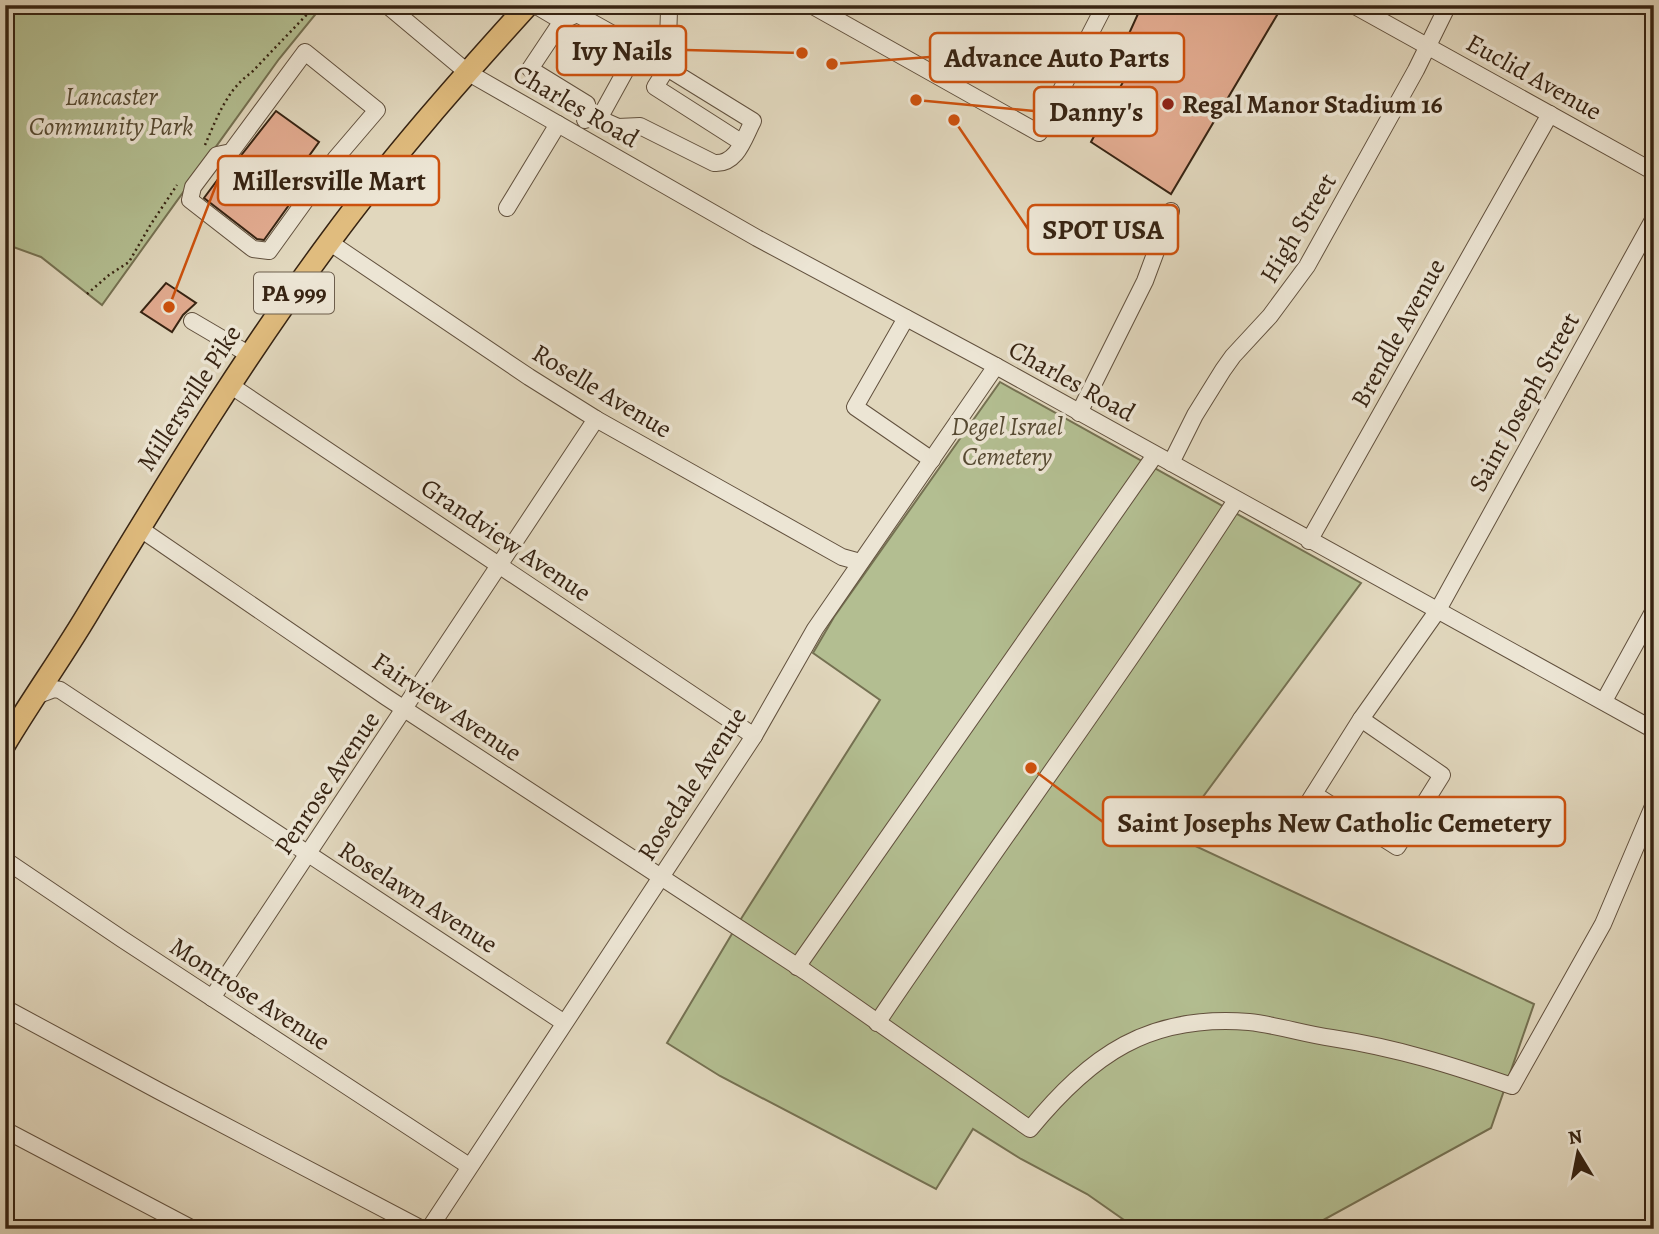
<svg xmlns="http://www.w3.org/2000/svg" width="1659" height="1234" font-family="Alegreya,serif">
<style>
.green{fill:#b3be91;stroke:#757152;stroke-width:2}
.building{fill:#e2ab90;stroke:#372413;stroke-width:2}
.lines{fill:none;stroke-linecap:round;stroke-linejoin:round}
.minor-casing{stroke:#62513e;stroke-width:18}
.major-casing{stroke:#372413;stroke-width:24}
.path{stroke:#372413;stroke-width:2.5;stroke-dasharray:2 3.5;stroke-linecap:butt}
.minor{stroke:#ece5d4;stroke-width:16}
.major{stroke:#e0bc7e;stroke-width:21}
.poi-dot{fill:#8f2418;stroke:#ece5d4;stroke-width:2.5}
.labels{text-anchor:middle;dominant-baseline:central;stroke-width:7;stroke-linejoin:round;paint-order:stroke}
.shield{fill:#ece5d4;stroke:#6d5e4d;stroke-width:2}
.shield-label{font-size:24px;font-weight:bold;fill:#372413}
.street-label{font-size:26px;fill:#372413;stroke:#ece5d4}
.park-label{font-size:26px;font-style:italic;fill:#564a32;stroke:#ece5d4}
.poi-label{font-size:26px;font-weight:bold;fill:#372413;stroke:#ece5d4;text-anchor:start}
.leader{fill:none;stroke:#cd510d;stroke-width:2.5}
.callout-dot{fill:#cd510d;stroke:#ece5d4;stroke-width:2.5}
.callout{fill:#ece5d4;stroke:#cd510d;stroke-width:2.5}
.callout-label{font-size:28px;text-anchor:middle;font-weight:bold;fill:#372413}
</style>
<rect width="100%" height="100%" fill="#e1d7bd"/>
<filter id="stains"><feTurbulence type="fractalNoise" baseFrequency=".00286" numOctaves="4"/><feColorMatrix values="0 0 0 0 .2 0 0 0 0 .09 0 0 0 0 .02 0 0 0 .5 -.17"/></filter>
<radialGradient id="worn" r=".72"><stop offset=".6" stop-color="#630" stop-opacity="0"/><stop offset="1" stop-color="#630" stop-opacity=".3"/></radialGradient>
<g class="green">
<path d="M5,5H323L279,59L102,305L41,257L5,244Z"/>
<path d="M1000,382L1361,583L1174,836L1534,1004L1491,1128L1307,1229H1137L1087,1194L1021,1159L973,1129L936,1189L720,1076L667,1043L739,922L880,700L813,653L834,617Z"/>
</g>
<g class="building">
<path d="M1142,5H1283L1171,194L1091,142L1131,67L1117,60Z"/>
<path d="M276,111L319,142L304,163L314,170L264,240L257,239L204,198L230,163L239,158Z"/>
<path d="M166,283L196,303L183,315L172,332L141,312Z"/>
</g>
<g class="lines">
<g class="minor-casing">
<g id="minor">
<path d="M387,5L467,72L757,238L996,366L1654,730"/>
<path d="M535,5L562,21"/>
<path d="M811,5L1039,133L1105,5"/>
<path d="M1353,5L1654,172"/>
<path d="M667,68L655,87L741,142"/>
<path d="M589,114L618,127L640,126L714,163C737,165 744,138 753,121L667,68L669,11L672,5"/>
<path d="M585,120L589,114L587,104L530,69L562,21L577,14L638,48L600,117"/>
<path d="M336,158L377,110L305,52L231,152L217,155L193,187L190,200L253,249L269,251L336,158L373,185"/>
<path d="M507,208L558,124"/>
<path d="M329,242L529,377L596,419L842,557L860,562"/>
<path d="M906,318L855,407L932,460"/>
<path d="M192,321L250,355"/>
<path d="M230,385L754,736"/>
<path d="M1079,413L1145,281L1171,211"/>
<path d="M1171,463L1195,415L1223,370L1233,356L1270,316L1307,266L1416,70L1448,5"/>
<path d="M139,528L386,697L806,972L1030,1129C1091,1055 1148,1014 1249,1022C1277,1025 1304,1034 1332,1038C1397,1048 1451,1065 1512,1086L1603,924L1654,804"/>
<path d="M1309,541L1550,114"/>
<path d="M33,697L54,689L60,690L563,1022"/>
<path d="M1604,701L1654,610"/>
<path d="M1314,794L1397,847L1442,775L1361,719"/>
<path d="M1288,835L1361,719L1438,610L1654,218"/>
<path d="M5,860L122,939L469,1166"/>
<path d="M797,967L1155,455"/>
<path d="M212,998L596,419"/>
<path d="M5,1008L159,1091L422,1229"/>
<path d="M877,1023C995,848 1121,678 1236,500"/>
<path d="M5,1130L193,1229"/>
<path d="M429,1229L754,736L815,629L996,366"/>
</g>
</g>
<g class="major-casing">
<path id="major" d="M5,744C33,697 65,653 93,605C168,481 244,357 330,241C391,158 459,81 528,5"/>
</g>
<g class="path">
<path d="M205,145C216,120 227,89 251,73L316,5"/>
<path d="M87,294L109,275L129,262L151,224L177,185"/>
</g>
<use href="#minor" class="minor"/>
<use href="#major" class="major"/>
</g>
<circle class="poi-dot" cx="1168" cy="104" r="7"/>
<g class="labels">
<rect class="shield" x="254" y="272.5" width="80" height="41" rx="5"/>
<g class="shield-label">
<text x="294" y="293">PA 999</text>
</g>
<g class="street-label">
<text transform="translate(1534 77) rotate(29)">Euclid Avenue</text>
<text transform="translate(576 106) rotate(30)">Charles Road</text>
<text transform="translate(1298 228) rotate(-59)">High Street</text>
<text transform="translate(1398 333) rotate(-61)">Brendle Avenue</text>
<text transform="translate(1072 381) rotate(29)">Charles Road</text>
<text transform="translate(602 391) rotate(31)">Roselle Avenue</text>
<text transform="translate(189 398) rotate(-57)">Millersville Pike</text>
<text transform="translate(1524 402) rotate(-61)">Saint Joseph Street</text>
<text transform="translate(506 540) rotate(34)">Grandview Avenue</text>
<text transform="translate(447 707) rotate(34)">Fairview Avenue</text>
<text transform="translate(327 783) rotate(-56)">Penrose Avenue</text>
<text transform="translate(692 784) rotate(-57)">Rosedale Avenue</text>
<text transform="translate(418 897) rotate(33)">Roselawn Avenue</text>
<text transform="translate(250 994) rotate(33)">Montrose Avenue</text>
</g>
<g class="park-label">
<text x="111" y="96">Lancaster<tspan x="111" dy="30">Community Park</tspan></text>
<text x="1007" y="426">Degel Israel<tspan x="1007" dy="30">Cemetery</tspan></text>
</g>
<g class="poi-label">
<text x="1182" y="104">Regal Manor Stadium 16</text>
</g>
</g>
<path class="leader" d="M802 53L686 50M832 64L930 57M916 100L1034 111M169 307L218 180M954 120L1028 229M1031 768L1103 822"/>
<g class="callout-dot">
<circle cx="802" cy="53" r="7"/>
<circle cx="832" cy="64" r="7"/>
<circle cx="916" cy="100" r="7"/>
<circle cx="169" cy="307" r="7"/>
<circle cx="954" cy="120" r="7"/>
<circle cx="1031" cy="768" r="7"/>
</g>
<g class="callout">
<rect x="557" y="26" width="129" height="49" rx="7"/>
<rect x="930" y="33" width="254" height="49" rx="7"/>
<rect x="1034" y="87" width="123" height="49" rx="7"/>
<rect x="218" y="156" width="221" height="49" rx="7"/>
<rect x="1028" y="205" width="150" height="49" rx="7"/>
<rect x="1103" y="797" width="462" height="49" rx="7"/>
</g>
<g class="callout-label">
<text x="622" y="60">Ivy Nails</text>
<text x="1057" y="67">Advance Auto Parts</text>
<text x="1096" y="121">Danny's</text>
<text x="329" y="190">Millersville Mart</text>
<text x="1103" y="239">SPOT USA</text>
<text x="1334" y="832">Saint Josephs New Catholic Cemetery</text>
</g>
<rect width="1659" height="1234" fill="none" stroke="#e1d7bd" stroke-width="28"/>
<rect x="7" y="7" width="1645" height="1220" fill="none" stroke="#372413" stroke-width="3.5"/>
<rect x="14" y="14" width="1631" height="1206" fill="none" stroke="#372413" stroke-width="2"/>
<g transform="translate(1578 1153) rotate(350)" stroke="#ece5d4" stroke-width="5" paint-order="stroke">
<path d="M0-5L12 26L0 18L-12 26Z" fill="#372413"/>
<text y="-10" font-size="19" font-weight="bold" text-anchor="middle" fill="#372413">N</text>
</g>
<rect width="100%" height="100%" filter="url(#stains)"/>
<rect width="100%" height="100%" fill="url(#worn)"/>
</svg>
